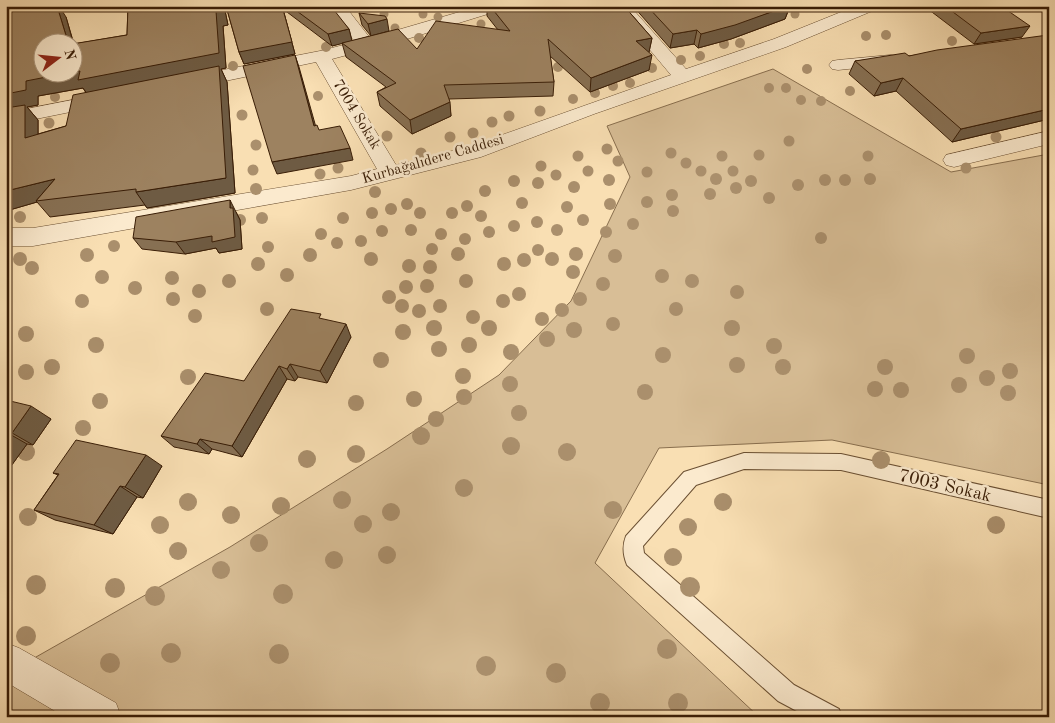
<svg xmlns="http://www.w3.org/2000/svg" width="1055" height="723" font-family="'Old Standard TT',serif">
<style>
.green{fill:#d8be96;stroke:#886e4e}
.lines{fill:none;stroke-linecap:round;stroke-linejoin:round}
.lane-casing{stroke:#694e31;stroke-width:2}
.street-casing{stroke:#694e31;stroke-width:1}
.lane{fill:#fbeace;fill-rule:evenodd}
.street{fill:#fbeace;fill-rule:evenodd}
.tree{fill:#aa8f6c}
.wall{fill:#877053;stroke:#391d06;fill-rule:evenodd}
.shaded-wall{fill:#6e5b43;stroke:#391d06}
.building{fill:#9d8260;stroke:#391d06}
.labels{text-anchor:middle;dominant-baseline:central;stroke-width:5;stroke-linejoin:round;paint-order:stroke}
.far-street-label{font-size:15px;fill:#391d06;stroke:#fbeace}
.street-label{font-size:18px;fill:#391d06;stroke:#fbeace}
</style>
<rect width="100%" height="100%" fill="#f9dfb3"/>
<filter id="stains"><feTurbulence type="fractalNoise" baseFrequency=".004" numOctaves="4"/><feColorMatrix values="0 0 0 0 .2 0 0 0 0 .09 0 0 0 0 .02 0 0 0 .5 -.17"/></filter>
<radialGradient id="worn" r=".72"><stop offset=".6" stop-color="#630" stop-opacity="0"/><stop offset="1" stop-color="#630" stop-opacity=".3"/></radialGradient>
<path class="green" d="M773,69L951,172L1049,154V186L1047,187L1049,190V485L832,440L659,448L595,563L759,717H6V674L230,547L387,449L499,375L571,301L630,177L607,126Z"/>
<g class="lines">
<g class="lane-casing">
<path id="lane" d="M744,453L841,454L1049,500V518L841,470L744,469L696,485L643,546L644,553L794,685L839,709L842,717H808L778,701L627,565C623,555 622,546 626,536L684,472Z"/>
</g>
<g class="street-casing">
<g id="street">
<path d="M328,6H345L370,38L480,6H506L504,9L407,39L332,59L396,165L468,147L671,75L613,6H630L686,69L774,39L856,6H879L877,9L786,47L594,114L481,157L351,190L33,246H6V228H33L351,176L377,169L316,62L187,89L180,87L178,83L180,79L187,77L320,51L355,42Z"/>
<path d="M891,55L897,56L900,60L897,64L838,70L832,69L829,65L832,61L838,60Z"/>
<path d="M108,93L115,95L118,99L115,103L6,125V113Z"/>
<path d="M1049,131V144L954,167L946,165L943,160L946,155Z"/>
<path d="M6,643L19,648L116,703L121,717H65L6,682Z"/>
</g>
</g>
<use href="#lane" class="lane"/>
<use href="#street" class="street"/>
</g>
<g class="tree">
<circle cx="384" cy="14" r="4.5"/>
<circle cx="423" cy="14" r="4.5"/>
<circle cx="795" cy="14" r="4.5"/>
<circle cx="438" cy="17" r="4.5"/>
<circle cx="481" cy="24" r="4.5"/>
<circle cx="395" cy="28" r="4.5"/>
<circle cx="886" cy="35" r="5"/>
<circle cx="866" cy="36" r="5"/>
<circle cx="419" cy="38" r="5"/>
<circle cx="952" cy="41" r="5"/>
<circle cx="740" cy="43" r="5"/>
<circle cx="724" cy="44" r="5"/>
<circle cx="326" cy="47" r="5"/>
<circle cx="700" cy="56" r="5"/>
<circle cx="681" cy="60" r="5"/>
<circle cx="233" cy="66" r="5"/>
<circle cx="558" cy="67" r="5"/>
<circle cx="652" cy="68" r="5"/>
<circle cx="807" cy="69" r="5"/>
<circle cx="630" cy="83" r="5"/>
<circle cx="613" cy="86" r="5"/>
<circle cx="769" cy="88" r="5"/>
<circle cx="786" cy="88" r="5"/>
<circle cx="850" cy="91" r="5"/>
<circle cx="595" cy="93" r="5"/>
<circle cx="318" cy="96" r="5"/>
<circle cx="55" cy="97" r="5"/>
<circle cx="573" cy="99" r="5"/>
<circle cx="801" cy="100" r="5"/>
<circle cx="821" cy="101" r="5"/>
<circle cx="540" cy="111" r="5.5"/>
<circle cx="242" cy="115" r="5.5"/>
<circle cx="509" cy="116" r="5.5"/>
<circle cx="492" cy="122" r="5.5"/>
<circle cx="49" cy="123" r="5.5"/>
<circle cx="473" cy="133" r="5.5"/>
<circle cx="387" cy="136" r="5.5"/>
<circle cx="450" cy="137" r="5.5"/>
<circle cx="996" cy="137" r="5.5"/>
<circle cx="789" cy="141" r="5.5"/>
<circle cx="256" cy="145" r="5.5"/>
<circle cx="607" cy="149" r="5.5"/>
<circle cx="421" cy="153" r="5.5"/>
<circle cx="671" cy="153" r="5.5"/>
<circle cx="759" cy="155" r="5.5"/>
<circle cx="578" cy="156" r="5.5"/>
<circle cx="722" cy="156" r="5.5"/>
<circle cx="868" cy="156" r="5.5"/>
<circle cx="618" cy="161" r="5.5"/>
<circle cx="686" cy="163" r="5.5"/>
<circle cx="541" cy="166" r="5.5"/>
<circle cx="338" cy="168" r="5.5"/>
<circle cx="966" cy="168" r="5.5"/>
<circle cx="253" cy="170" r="5.5"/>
<circle cx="588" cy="171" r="5.5"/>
<circle cx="701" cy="171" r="5.5"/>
<circle cx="733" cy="171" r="5.5"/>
<circle cx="647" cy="172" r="5.5"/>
<circle cx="320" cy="174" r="5.5"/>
<circle cx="556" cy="175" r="5.5"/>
<circle cx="716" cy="179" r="6"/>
<circle cx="870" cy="179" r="6"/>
<circle cx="609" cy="180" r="6"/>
<circle cx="825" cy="180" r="6"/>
<circle cx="845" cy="180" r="6"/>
<circle cx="514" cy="181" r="6"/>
<circle cx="751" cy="181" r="6"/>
<circle cx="538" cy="183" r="6"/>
<circle cx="798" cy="185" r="6"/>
<circle cx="574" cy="187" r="6"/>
<circle cx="736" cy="188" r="6"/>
<circle cx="256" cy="189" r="6"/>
<circle cx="485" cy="191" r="6"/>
<circle cx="375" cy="192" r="6"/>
<circle cx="710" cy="194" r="6"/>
<circle cx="672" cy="195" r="6"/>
<circle cx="769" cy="198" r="6"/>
<circle cx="647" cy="202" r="6"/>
<circle cx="522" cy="203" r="6"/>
<circle cx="407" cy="204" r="6"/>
<circle cx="610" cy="204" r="6"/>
<circle cx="467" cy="206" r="6"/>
<circle cx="567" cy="207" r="6"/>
<circle cx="391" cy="209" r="6"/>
<circle cx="673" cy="211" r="6"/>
<circle cx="372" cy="213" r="6"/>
<circle cx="420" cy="213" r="6"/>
<circle cx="452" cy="213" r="6"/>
<circle cx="481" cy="216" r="6"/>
<circle cx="20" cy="217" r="6"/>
<circle cx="262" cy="218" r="6"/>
<circle cx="343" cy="218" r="6"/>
<circle cx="240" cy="220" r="6"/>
<circle cx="583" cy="220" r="6"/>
<circle cx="537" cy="222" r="6"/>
<circle cx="633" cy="224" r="6"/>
<circle cx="514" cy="226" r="6"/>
<circle cx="411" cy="230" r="6"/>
<circle cx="557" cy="230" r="6"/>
<circle cx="382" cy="231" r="6"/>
<circle cx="489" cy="232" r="6"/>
<circle cx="606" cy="232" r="6"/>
<circle cx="321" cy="234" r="6"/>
<circle cx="441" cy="234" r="6"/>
<circle cx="821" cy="238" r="6"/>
<circle cx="465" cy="239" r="6"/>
<circle cx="361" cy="241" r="6"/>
<circle cx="337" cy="243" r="6"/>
<circle cx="114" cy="246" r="6"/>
<circle cx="268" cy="247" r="6"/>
<circle cx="432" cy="249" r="6"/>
<circle cx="538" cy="250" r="6"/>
<circle cx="458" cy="254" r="7"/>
<circle cx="576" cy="254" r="7"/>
<circle cx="87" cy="255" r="7"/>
<circle cx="310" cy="255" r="7"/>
<circle cx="615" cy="256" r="7"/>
<circle cx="20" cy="259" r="7"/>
<circle cx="371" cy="259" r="7"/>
<circle cx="552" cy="259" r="7"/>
<circle cx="524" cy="260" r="7"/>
<circle cx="258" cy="264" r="7"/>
<circle cx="504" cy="264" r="7"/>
<circle cx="409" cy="266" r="7"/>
<circle cx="430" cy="267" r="7"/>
<circle cx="32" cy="268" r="7"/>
<circle cx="573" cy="272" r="7"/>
<circle cx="287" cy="275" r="7"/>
<circle cx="662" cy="276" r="7"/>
<circle cx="102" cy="277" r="7"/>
<circle cx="172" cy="278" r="7"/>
<circle cx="229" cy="281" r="7"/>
<circle cx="466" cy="281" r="7"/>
<circle cx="692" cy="281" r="7"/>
<circle cx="603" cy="284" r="7"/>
<circle cx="427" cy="286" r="7"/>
<circle cx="406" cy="287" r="7"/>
<circle cx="135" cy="288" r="7"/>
<circle cx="199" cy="291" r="7"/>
<circle cx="737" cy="292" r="7"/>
<circle cx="519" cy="294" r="7"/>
<circle cx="389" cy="297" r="7"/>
<circle cx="173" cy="299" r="7"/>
<circle cx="580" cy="299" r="7"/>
<circle cx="82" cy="301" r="7"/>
<circle cx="503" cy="301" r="7"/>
<circle cx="402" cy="306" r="7"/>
<circle cx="440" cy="306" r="7"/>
<circle cx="267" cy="309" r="7"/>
<circle cx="676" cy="309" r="7"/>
<circle cx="562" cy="310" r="7"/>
<circle cx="419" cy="311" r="7"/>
<circle cx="195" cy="316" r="7"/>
<circle cx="473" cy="317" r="7"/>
<circle cx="542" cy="319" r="7"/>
<circle cx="613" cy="324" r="7"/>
<circle cx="434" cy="328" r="8"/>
<circle cx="489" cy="328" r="8"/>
<circle cx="732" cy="328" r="8"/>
<circle cx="574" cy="330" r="8"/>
<circle cx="403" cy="332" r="8"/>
<circle cx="26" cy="334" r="8"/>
<circle cx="547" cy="339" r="8"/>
<circle cx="96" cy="345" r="8"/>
<circle cx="469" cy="345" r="8"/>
<circle cx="774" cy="346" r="8"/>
<circle cx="439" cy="349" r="8"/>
<circle cx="511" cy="352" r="8"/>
<circle cx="663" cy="355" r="8"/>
<circle cx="967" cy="356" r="8"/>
<circle cx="381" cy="360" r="8"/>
<circle cx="737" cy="365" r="8"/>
<circle cx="52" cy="367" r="8"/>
<circle cx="783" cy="367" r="8"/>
<circle cx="885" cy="367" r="8"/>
<circle cx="1010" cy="371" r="8"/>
<circle cx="26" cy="372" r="8"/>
<circle cx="463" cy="376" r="8"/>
<circle cx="188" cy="377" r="8"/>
<circle cx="987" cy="378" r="8"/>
<circle cx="510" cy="384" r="8"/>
<circle cx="959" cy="385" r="8"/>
<circle cx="875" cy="389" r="8"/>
<circle cx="901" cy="390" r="8"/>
<circle cx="645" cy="392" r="8"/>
<circle cx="1008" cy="393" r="8"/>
<circle cx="464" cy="397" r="8"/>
<circle cx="414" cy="399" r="8"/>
<circle cx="100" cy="401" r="8"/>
<circle cx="356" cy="403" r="8"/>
<circle cx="519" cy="413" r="8"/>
<circle cx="436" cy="419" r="8"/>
<circle cx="83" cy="428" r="8"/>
<circle cx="421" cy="436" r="9"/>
<circle cx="511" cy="446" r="9"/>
<circle cx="26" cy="452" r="9"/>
<circle cx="567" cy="452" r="9"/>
<circle cx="356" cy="454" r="9"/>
<circle cx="307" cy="459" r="9"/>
<circle cx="881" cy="460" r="9"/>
<circle cx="464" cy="488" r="9"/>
<circle cx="342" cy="500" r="9"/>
<circle cx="188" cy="502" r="9"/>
<circle cx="723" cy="502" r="9"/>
<circle cx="281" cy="506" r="9"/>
<circle cx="613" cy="510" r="9"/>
<circle cx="391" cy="512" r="9"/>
<circle cx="231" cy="515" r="9"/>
<circle cx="28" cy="517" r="9"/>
<circle cx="363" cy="524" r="9"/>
<circle cx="160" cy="525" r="9"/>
<circle cx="996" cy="525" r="9"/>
<circle cx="688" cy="527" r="9"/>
<circle cx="259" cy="543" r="9"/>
<circle cx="178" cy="551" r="9"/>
<circle cx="387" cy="555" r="9"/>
<circle cx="673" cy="557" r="9"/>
<circle cx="334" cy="560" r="9"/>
<circle cx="221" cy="570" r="9"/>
<circle cx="36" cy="585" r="10"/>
<circle cx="690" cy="587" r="10"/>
<circle cx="115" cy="588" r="10"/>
<circle cx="283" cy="594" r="10"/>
<circle cx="155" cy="596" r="10"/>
<circle cx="26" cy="636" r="10"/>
<circle cx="667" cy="649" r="10"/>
<circle cx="171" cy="653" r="10"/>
<circle cx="279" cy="654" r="10"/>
<circle cx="110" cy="663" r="10"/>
<circle cx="486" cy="666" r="10"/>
<circle cx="556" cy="673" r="10"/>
<circle cx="600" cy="703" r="10"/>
<circle cx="678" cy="703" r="10"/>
</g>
<g class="wall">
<path d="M128,6H224L228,25L223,26L226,68L221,69L227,82L235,193L147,208L145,205L50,217L37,202L6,211V8L8,10L66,17L74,44L127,35ZM83,88L86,93L66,126L38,134V120L27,107L38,105V96Z"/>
<path d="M226,6H330L331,9L349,29L352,41L371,36L362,25L359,13L389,31L372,36L417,49L498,30L487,16V6H624L652,38L649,52V70L590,92L550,56L554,82L553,96L449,99L451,116L412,134L380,106L377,92L386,87L346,57L342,43L332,46L283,9L295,54L244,64L239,52Z"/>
<path d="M347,6H367V8L352,11Z"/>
<path d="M633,6H790L785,19L731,39L698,48L694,44L670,48Z"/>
<path d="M924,6H1001L1022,37L974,44Z"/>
<path d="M1049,36V119L952,142L896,91L874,96L849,74L855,61L909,56Z"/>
<path d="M236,212L240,220L242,249L219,253L216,248L185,254L142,249L133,238Z"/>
<path d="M351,337L327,383L298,377L295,381L287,379L242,457L212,449L209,454L174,447L161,436L244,381Z"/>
<path d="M6,400L51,419L33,445L27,444L6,473Z"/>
<path d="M162,466L143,498L137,497L113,534L55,520L34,510L58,475L53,473Z"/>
</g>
<g class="shaded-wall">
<path d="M57,6H59L66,17L78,60L72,51V42H68Z"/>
<path d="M221,6H224L228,25L223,26L226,68L221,69L227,82L235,193L147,208L136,192L226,178L88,95L83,88L38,96V105L27,107L38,120V154L25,138L6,111V94L26,81L216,11Z"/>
<path d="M282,6L295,54L244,64L239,52Z"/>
<path d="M316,6H330L333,15L313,7Z"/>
<path d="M350,6H367V8L352,11Z"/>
<path d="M790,6L785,19L731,39L698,48L701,34Z"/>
<path d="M387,19L389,31L371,36L368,24Z"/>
<path d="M1030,26L1022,37L974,44L981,33Z"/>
<path d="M349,29L352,41L332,46L328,34Z"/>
<path d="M697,30L694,44L670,48L673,34Z"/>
<path d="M652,38L649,52L634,55L636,41Z"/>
<path d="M295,55L299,67L319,138L314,126Z"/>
<path d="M652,55L649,70L590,92L591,78Z"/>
<path d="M903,78L896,91L874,96L881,83Z"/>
<path d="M450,102L451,116L412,134L410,120Z"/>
<path d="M1049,109V119L952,142L961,129Z"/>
<path d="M350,148L353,160L277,174L272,162Z"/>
<path d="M55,179L36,201L37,202L6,211V191Z"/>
<path d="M230,200L240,220L242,249L219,253L216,248L185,254L176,242L230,208Z"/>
<path d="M346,324L351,337L327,383L320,371Z"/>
<path d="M290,364L298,377L295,381L287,369Z"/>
<path d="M279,366L287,379L242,457L232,446Z"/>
<path d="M31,406L51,419L33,445L12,433Z"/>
<path d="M6,432L27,444L6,473Z"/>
<path d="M200,439L212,449L209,454L197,444Z"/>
<path d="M146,455L162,466L143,498L125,487Z"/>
<path d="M120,486L137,497L113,534L94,525Z"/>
</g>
<g class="building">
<path d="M30,6H57L68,42H42V72H72L26,81V90L6,94V10Z"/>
<path d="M128,6H221L222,10L216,11L219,53L78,80L80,71L72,72V44L127,35Z"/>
<path d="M226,6H282L292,42L239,52Z"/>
<path d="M290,6H316L313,7L334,10L349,29L328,34Z"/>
<path d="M490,6H624L652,38L636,41L652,55L591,78L548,39L554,82L444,85L450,102L410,120L377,92L396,83L342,43L398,29L417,49L436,21L510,31Z"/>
<path d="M647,6H788L735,25L701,34L697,30L673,34Z"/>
<path d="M945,6H1001L1030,26L981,33Z"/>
<path d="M359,13L385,16L387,19L368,24Z"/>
<path d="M1048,35L1049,109L961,129L903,78L881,83L855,61L905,53L909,56L937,50Z"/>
<path d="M295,55L314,126L317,125L319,130L340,126L350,148L272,162L243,66Z"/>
<path d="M219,66L226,178L136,192V189L36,201L55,179L6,191V108L25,105V138L66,126L73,95Z"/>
<path d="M230,200V208H233L235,237L212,242V236L176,242L133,238L136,217Z"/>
<path d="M291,309L321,314L319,318L346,324L320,371L290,364L287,369L279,366L232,446L200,439L197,444L161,436L205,373L244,381Z"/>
<path d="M6,400L31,406L12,433L6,432Z"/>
<path d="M76,440L146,455L125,487L120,486L94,525L34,510L59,474L53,473Z"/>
</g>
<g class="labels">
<g class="far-street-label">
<text transform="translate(356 115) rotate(59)">7004 Sokak</text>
<text transform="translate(433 160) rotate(-16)">Kurbağalıdere Caddesi</text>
</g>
<g class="street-label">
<text transform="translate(945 486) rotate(13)">7003 Sokak</text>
</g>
</g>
<rect width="1055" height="723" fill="none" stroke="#f9dfb3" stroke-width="25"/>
<rect x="8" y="8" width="1040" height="708" fill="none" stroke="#391d06" stroke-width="2.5"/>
<rect x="12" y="12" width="1030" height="698" fill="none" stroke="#391d06"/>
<g transform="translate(58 58) rotate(74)"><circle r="24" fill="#fbeace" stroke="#ad987e"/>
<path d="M0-4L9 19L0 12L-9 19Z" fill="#8f2418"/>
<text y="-8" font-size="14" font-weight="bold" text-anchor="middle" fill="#391d06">N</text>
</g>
<rect width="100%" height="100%" filter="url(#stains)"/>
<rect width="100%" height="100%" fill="url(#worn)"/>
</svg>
